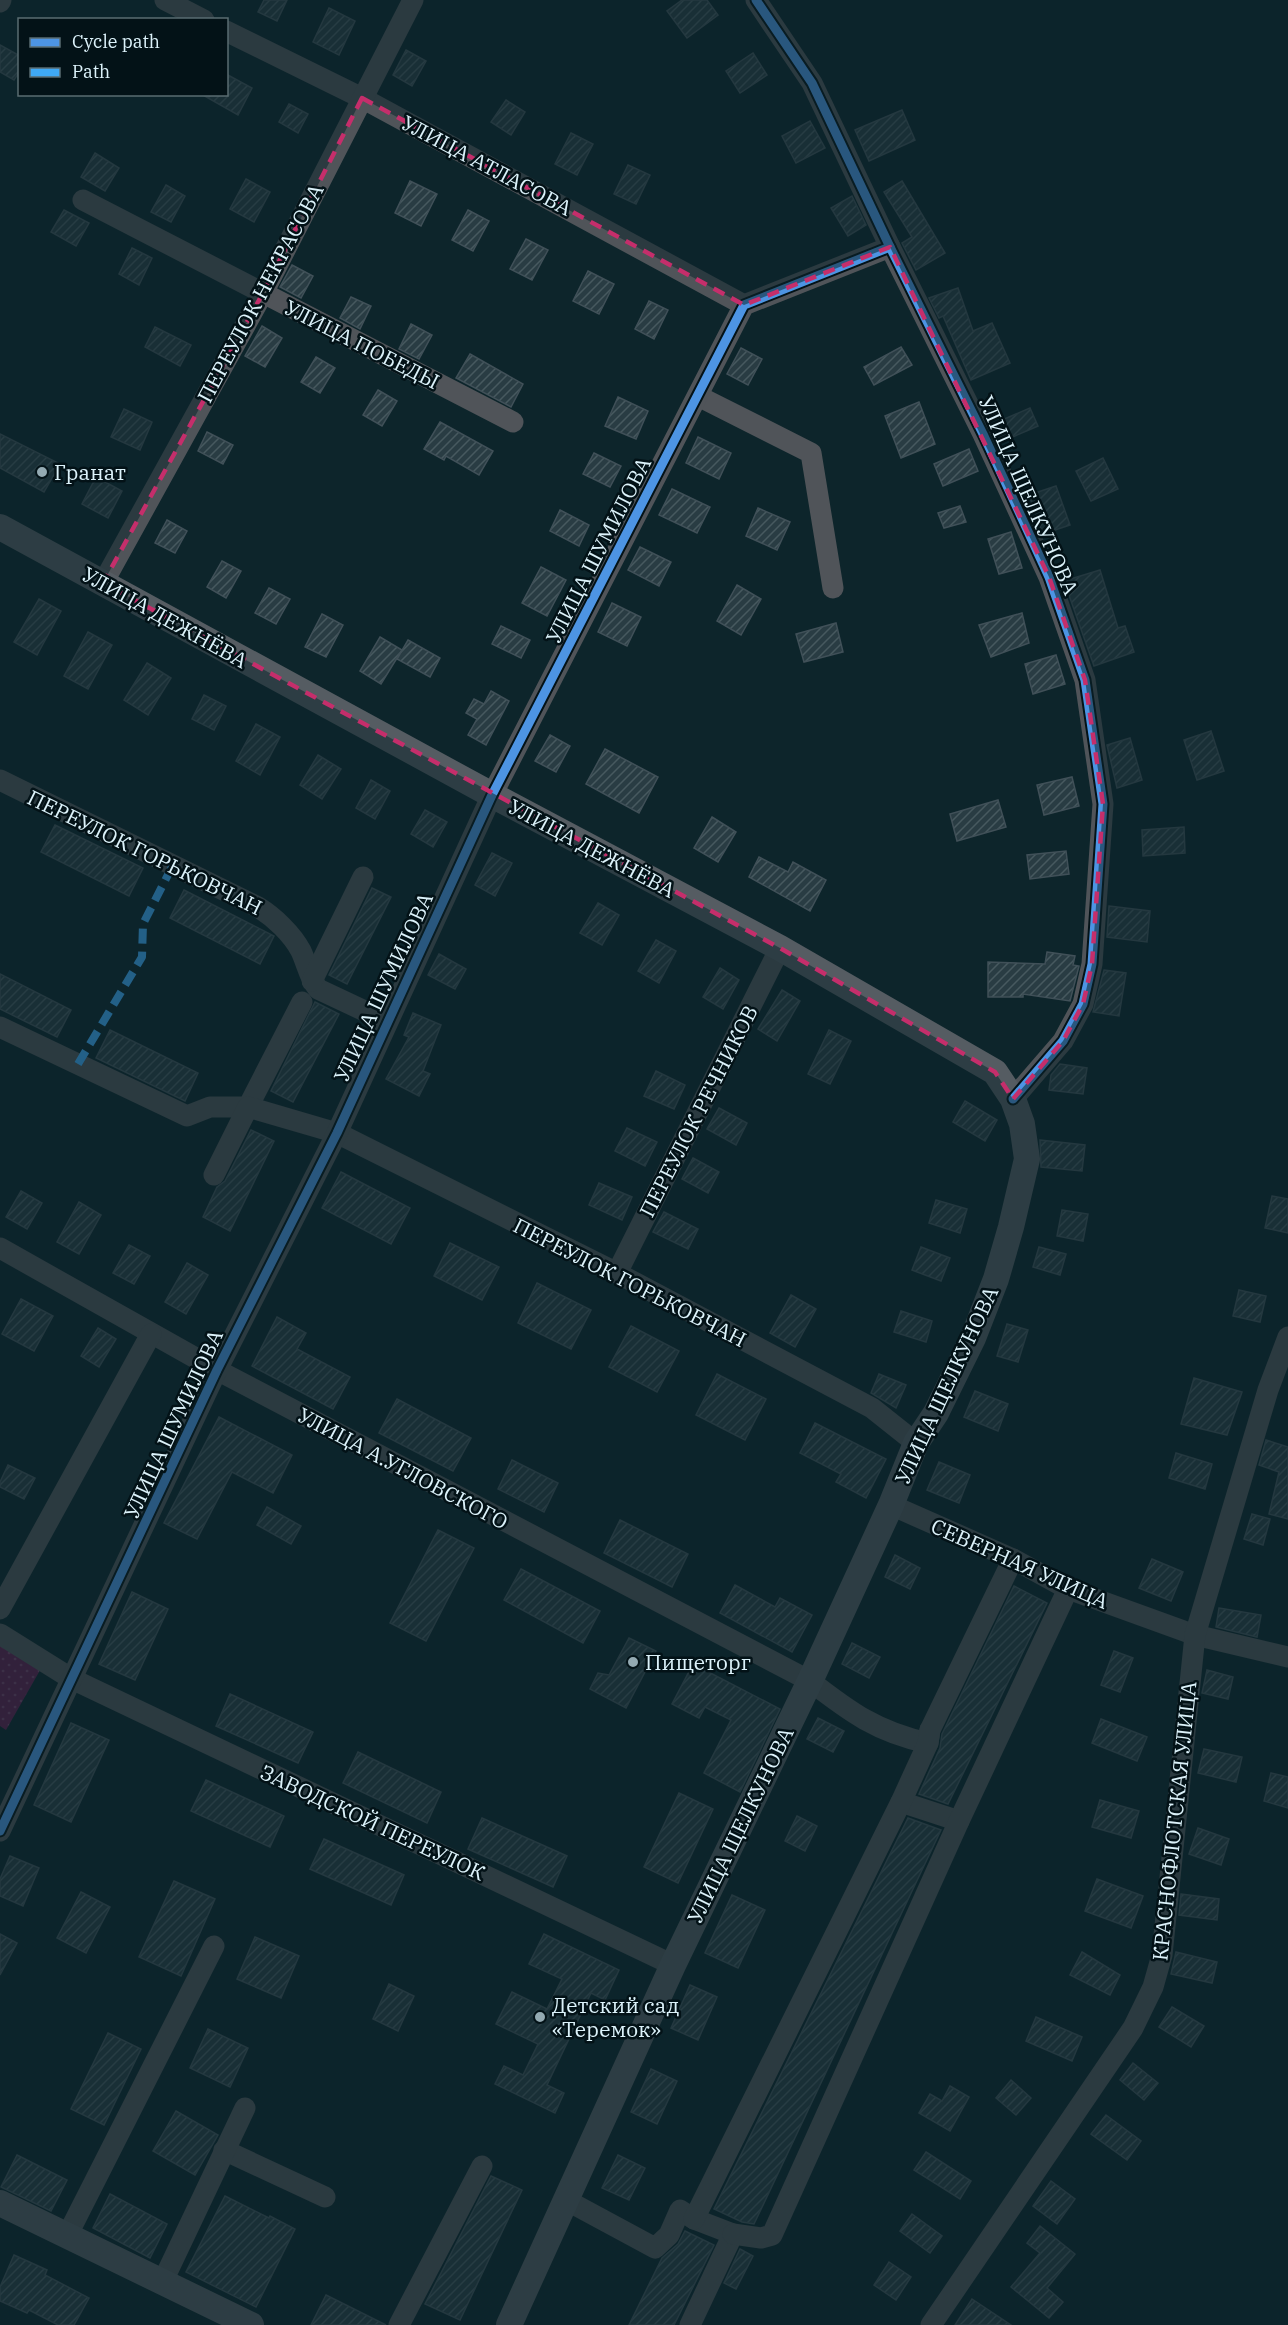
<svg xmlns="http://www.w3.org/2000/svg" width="1288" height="2325" font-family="'IBM Plex Serif',serif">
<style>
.park{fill:url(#park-dots)}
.building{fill:url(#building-hatch);stroke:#405058;stroke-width:1.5}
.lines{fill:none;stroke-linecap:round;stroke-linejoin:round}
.minor{stroke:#505459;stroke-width:21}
.major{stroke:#555c62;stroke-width:26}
.quiet{stroke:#3fa9f5;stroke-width:8;stroke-dasharray:15 8;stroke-linecap:butt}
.cycleway-casing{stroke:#031217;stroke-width:13}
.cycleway{stroke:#4d94e3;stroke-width:9}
.marked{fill:none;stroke:#c52e6b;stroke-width:4.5;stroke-dasharray:12 8;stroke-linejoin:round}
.poi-dot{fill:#94aab2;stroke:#031217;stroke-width:2}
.labels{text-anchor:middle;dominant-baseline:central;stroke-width:5;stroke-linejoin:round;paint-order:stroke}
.street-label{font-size:21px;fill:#dcf2fa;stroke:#031217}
.poi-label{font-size:21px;fill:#dcf2fa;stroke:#031217;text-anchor:start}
</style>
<defs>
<pattern id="park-dots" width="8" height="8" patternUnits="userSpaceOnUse" patternTransform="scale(1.5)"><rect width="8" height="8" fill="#601e4f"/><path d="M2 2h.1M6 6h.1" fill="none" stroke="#763f69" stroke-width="1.8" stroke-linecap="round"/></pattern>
<pattern id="building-hatch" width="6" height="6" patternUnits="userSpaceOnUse" patternTransform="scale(1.5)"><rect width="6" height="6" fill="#293c43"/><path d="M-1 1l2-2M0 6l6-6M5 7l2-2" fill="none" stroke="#47595f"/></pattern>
</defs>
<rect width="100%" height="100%" fill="#0d252b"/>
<path class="park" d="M0,1641L43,1665L6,1730L0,1726Z"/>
<g class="building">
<path d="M264,0H287L277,21L258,12Z"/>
<path d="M682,0H707L718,15L687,38L667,11Z"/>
<path d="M329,8L355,21L339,55L313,42Z"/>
<path d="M0,45L20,56V71L14,80L0,72Z"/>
<path d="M406,50L426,61L412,86L393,75Z"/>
<path d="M753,53L767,75L740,93L726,71Z"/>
<path d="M226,74L252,88L238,115L201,94H226Z"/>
<path d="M506,100L525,112L511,135L491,122Z"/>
<path d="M289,104L308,114L298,133L279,122Z"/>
<path d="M902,110L915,140L869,161L855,130Z"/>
<path d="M810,121L825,148L796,163L782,136Z"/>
<path d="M571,133L593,144L577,175L555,164Z"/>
<path d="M95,153L119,168L105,191L81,177Z"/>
<path d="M628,165L650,175L636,204L614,194Z"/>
<path d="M246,179L270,192L254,222L230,209Z"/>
<path d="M410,181L437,194L421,226L395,213Z"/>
<path d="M902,181L945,253L916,270L902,243L912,237L884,192Z"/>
<path d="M166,185L185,196L171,222L151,212Z"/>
<path d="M852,196L866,225L848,236L831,208Z"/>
<path d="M64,210L89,223L76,246L51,232Z"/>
<path d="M468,210L489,221L473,251L452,240Z"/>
<path d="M526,239L548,250L532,280L510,269Z"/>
<path d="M132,248L152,258L139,285L119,274Z"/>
<path d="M292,265L313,276L301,298L280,287Z"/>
<path d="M588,271L614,284L599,314L573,301Z"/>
<path d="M958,288L973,331L992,323L1010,363L971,380L943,316L939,318L929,298Z"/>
<path d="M351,297L371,306L360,329L340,318Z"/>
<path d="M649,301L668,310L654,339L635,329Z"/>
<path d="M411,324L432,335L419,359L399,349Z"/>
<path d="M262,326L282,338L265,367L245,356Z"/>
<path d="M155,327L191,345L180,366L145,347Z"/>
<path d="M901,347L912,365L874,385L864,367Z"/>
<path d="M741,348L762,359L748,385L727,374Z"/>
<path d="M470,354L523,384L511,407L456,378Z"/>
<path d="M316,357L335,368L320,393L301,382Z"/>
<path d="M378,390L397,401L382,426L363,415Z"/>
<path d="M618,397L648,411L636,439L605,426Z"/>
<path d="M919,402L935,444L901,458L885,416Z"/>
<path d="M1030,408L1038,426L1001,442L993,424Z"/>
<path d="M124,409L152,422L140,450L111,437Z"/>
<path d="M440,422L493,451L479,475L446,456L444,460L424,449Z"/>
<path d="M207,432L233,445L223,464L198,451Z"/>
<path d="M0,434L60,464L44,492L0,468Z"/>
<path d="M698,437L731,453L719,479L686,463Z"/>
<path d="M969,449L978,471L943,486L934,464Z"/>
<path d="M594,453L621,466L610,487L583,474Z"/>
<path d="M1103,458L1118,489L1091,501L1076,471Z"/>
<path d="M96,477L122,491L108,518L82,504Z"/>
<path d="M1056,486L1070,525L1043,534L1029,495Z"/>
<path d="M672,489L710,507L697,533L659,515Z"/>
<path d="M960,506L966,522L944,528L938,513Z"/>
<path d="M758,508L790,522L777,550L746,536Z"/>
<path d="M560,510L589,525L579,546L550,531Z"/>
<path d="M167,520L187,531L175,553L155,543Z"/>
<path d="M1011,532L1022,568L999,574L988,539Z"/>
<path d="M640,547L671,562L659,586L628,570Z"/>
<path d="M222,561L241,571L226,598L207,587Z"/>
<path d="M541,567L566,580L547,616L522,603Z"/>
<path d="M1100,570L1118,628L1125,626L1134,652L1094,666L1064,581Z"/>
<path d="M737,585L761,599L741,635L717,621Z"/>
<path d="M269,588L290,599L276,624L255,613Z"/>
<path d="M39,599L61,611L37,655L14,642Z"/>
<path d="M612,603L641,617L627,646L598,632Z"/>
<path d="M1022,613L1029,643L991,657L979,625Z"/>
<path d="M322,614L343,625L326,657L305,647Z"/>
<path d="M836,623L843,652L804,662L796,634Z"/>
<path d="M501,626L530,640L521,658L492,644Z"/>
<path d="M88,632L112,645L88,689L64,676Z"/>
<path d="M380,637L402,650L381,684L360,671Z"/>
<path d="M408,640L440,658L430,677L397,659Z"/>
<path d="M1056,655L1065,684L1033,694L1025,664Z"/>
<path d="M147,663L171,678L148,715L124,700Z"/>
<path d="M491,691L509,701L486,745L468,735L477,719L466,713L474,699L484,704Z"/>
<path d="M204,695L226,706L214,730L192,719Z"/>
<path d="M256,724L280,737L260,775L236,761Z"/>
<path d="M1211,731L1224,771L1197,780L1184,740Z"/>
<path d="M550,735L570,746L556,772L535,761Z"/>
<path d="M1130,738L1142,780L1117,788L1107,745Z"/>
<path d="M605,749L658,777L639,813L586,784Z"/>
<path d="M318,755L341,769L322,799L300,785Z"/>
<path d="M1072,777L1079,806L1044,815L1037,785Z"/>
<path d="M371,780L390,791L375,819L356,808Z"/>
<path d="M998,800L1006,827L957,841L950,814Z"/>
<path d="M425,810L447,822L433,847L411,834Z"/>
<path d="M712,817L736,832L718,862L694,848Z"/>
<path d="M55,825L143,868L129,896L41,852Z"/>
<path d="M1184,827L1185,853L1143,856L1142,830Z"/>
<path d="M1066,851L1069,874L1030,879L1027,855Z"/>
<path d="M492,853L512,863L495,896L475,885Z"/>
<path d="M759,857L788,872L793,862L826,880L810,911L749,877Z"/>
<path d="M372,888L391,897L347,984L329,975Z"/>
<path d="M184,890L274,936L260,964L170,918Z"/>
<path d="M598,903L619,915L602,945L580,933Z"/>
<path d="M1109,906L1150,911L1147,942L1107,937Z"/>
<path d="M656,940L676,951L659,983L638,971Z"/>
<path d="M1047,952L1075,956L1073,965L1079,966L1070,1001L1023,994V997H988V962L1045,964Z"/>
<path d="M439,954L466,969L455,989L428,975Z"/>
<path d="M720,968L739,980L723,1009L703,997Z"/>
<path d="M1104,970L1126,973L1119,1016L1093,1012Z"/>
<path d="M0,974L71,1010L57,1037L0,1009Z"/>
<path d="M782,990L800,1001L777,1041L758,1029Z"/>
<path d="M315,1002L339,1014L293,1102L271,1091Z"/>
<path d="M413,1013L441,1025L423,1071L430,1074L419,1096L386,1079L409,1037L404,1035Z"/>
<path d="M110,1030L198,1073L185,1101L96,1058Z"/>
<path d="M829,1030L851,1041L830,1084L808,1074Z"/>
<path d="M1060,1064L1087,1068L1083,1094L1049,1090L1051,1075Z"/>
<path d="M656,1071L685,1085L674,1109L644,1096Z"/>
<path d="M965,1101L997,1120L985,1141L953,1122Z"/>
<path d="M719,1108L747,1123L736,1145L707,1129Z"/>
<path d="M627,1128L657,1142L645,1166L615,1151Z"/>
<path d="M251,1130L274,1141L230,1231L203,1217L217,1187L225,1181Z"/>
<path d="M1040,1140L1085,1145L1082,1171L1041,1167Z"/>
<path d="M693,1158L719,1172L708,1193L682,1179Z"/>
<path d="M341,1172L410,1208L391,1244L322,1208Z"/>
<path d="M599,1183L632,1197L622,1220L589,1205Z"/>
<path d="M21,1191L42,1203L27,1229L6,1217Z"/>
<path d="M1272,1196L1288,1199V1233L1265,1228Z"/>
<path d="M936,1200L967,1209L960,1233L929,1223Z"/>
<path d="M79,1202L101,1215L79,1254L57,1242Z"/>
<path d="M1062,1210L1088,1214L1083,1241L1057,1236Z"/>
<path d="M664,1212L698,1229L688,1249L653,1232Z"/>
<path d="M450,1243L499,1267L482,1300L434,1276Z"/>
<path d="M129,1245L150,1256L134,1284L113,1273Z"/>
<path d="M921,1247L950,1258L941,1281L912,1270Z"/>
<path d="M1039,1247L1066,1254L1060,1275L1033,1267Z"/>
<path d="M187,1263L208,1275L186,1314L165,1302Z"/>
<path d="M537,1283L591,1310L571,1349L518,1323Z"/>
<path d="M1239,1290L1266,1296L1260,1322L1233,1316Z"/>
<path d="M791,1295L816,1309L795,1347L770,1333Z"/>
<path d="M21,1299L53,1316L34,1351L2,1334Z"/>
<path d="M901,1311L932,1321L926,1342L894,1332Z"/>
<path d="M277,1317L306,1333L297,1349L350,1377L333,1409L252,1366Z"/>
<path d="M1007,1324L1028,1330L1018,1362L997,1356Z"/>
<path d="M631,1326L679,1351L657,1392L609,1367Z"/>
<path d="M98,1328L116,1339L99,1367L81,1356Z"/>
<path d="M717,1374L766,1399L745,1440L696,1415Z"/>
<path d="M879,1374L906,1385L896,1408L871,1393Z"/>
<path d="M1194,1378L1242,1392L1227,1435L1181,1424Z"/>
<path d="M975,1391L1008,1404L998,1431L964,1417Z"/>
<path d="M397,1399L471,1438L453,1471L379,1433Z"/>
<path d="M219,1417L292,1455L273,1493L232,1472L197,1539L164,1523Z"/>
<path d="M815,1423L886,1459L866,1498L836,1482L841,1474L800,1453Z"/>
<path d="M1266,1440L1288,1447V1519L1269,1514L1279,1472L1259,1465Z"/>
<path d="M1176,1453L1212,1464L1205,1489L1169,1478Z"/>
<path d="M512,1460L558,1483L544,1512L498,1489Z"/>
<path d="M939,1462L970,1475L959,1503L927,1490Z"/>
<path d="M8,1465L35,1478L24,1499L0,1487V1482Z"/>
<path d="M267,1507L301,1526L291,1544L257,1525Z"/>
<path d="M1252,1514L1270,1519L1263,1545L1244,1539Z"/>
<path d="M620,1520L688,1554L672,1587L604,1553Z"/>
<path d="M438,1530L474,1548L426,1641L390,1623Z"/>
<path d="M895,1555L920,1568L910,1589L885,1577Z"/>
<path d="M1152,1559L1183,1572L1171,1601L1139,1588Z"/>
<path d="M521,1569L600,1611L583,1643L504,1600Z"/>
<path d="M735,1585L775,1607L780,1598L812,1615L792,1652L720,1613Z"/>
<path d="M1014,1586L1047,1603L948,1804L919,1794L940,1748L942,1734Z"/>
<path d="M132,1592L168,1609L135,1680L99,1664Z"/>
<path d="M1219,1608L1261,1615L1257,1637L1216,1627Z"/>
<path d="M629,1638L656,1651L626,1708L590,1689L598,1673L609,1675Z"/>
<path d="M852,1643L880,1657L869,1678L842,1664Z"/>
<path d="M1114,1651L1133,1658L1120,1692L1101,1685Z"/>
<path d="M693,1664L780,1709L740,1792L704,1773L731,1720L705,1707L699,1718L672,1704Z"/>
<path d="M1207,1670L1233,1677L1228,1699L1202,1693Z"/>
<path d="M230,1694L313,1732L298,1763L216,1726Z"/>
<path d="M818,1718L844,1731L833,1752L807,1739Z"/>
<path d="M1101,1719L1147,1737L1137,1761L1092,1743Z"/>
<path d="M71,1723L109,1740L71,1822L34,1805Z"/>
<path d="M1204,1749L1242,1757L1236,1782L1198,1773Z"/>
<path d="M358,1752L441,1792L427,1823L343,1783Z"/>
<path d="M1271,1773L1288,1777V1808L1264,1801Z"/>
<path d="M206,1780L284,1816L270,1847L191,1811Z"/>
<path d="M679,1793L713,1809L678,1883L644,1867Z"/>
<path d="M1100,1800L1139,1811L1131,1838L1092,1827Z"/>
<path d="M797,1816L817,1826L805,1851L785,1841Z"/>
<path d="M482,1818L567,1856L553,1887L468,1849Z"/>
<path d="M908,1818L941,1830L754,2224L742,2222L714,2209Z"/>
<path d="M1198,1828L1229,1839L1221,1865L1189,1854Z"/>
<path d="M324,1839L404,1875L391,1905L310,1869Z"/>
<path d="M10,1856L39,1868L23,1906L0,1896V1879Z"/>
<path d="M1097,1879L1143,1896L1131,1928L1085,1911Z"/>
<path d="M174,1881L215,1899L181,1976L139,1957Z"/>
<path d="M81,1892L110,1907L86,1953L57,1938Z"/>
<path d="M1181,1894L1219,1899L1217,1920L1179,1915Z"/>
<path d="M732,1895L765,1910L738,1968L705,1953Z"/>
<path d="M0,1934L17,1943L0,1975Z"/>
<path d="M544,1934L619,1970L605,2000L591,1993L547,2085L564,2093L555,2113L495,2084L504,2066L523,2075L538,2044L496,2024L512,1992L547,2009L562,1979L529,1964Z"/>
<path d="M255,1937L299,1956L281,1998L237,1979Z"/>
<path d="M1082,1952L1120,1975L1110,1995L1070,1975Z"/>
<path d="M1176,1952L1217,1962L1212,1983L1171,1974Z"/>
<path d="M389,1984L414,1996L398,2031L373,2019Z"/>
<path d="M690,1985L717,1997L698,2040L671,2028Z"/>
<path d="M1172,2007L1204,2026L1191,2047L1159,2027Z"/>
<path d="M1036,2017L1082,2037L1072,2061L1026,2041Z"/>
<path d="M208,2029L248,2048L230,2087L190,2068Z"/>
<path d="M108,2033L141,2049L104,2125L71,2109Z"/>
<path d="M1133,2063L1158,2083L1144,2100L1120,2080Z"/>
<path d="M651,2069L677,2081L657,2124L631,2112Z"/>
<path d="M1011,2080L1031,2098L1016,2115L996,2098Z"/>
<path d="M950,2086L969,2097L950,2131L919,2113L930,2094L942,2101Z"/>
<path d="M176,2111L218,2135L195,2175L153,2151Z"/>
<path d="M1106,2115L1141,2141L1127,2160L1091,2134Z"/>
<path d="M926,2152L971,2181L960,2199L914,2170Z"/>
<path d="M17,2155L67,2180L51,2211L1,2187Z"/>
<path d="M618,2155L645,2168L629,2200L602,2188Z"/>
<path d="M491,2176L522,2190L460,2320L425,2304Z"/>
<path d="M1051,2181L1075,2199L1057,2224L1033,2206Z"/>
<path d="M110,2194L167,2224L150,2258L93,2228Z"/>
<path d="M225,2196L269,2218L270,2216L295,2229L256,2307L186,2272Z"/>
<path d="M912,2214L942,2236L930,2253L900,2231Z"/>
<path d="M1040,2226L1075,2254L1047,2288L1063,2302L1049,2318L1011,2287L1040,2253L1027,2243Z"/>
<path d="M685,2231L714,2245L674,2325H629L662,2258L678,2244Z"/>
<path d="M740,2249L753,2256L736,2289L724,2283Z"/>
<path d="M14,2255L47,2270L45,2275L89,2298L74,2325H58L29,2310L27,2313L0,2301V2287Z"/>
<path d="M889,2262L911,2277L896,2300L874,2285Z"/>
<path d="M326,2295L386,2325H311Z"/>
<path d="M972,2299L1011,2325H955Z"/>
</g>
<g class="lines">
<g class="minor">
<path d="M165,0L204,20"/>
<path d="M756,0L812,83L890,247L983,434L1049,577L1085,680L1103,804L1092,964L1083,1004L1063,1041L1013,1099"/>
<path d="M0,2L1,0"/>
<path d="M226,31L362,98L744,305"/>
<path d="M83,200L513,422"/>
<path d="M698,396L811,453L833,588"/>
<path d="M103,583L263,293L413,0"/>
<path d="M0,780L258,907C274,917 292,934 301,951C307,964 309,977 318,989L386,1021"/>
<path d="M312,981L363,877"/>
<path d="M0,1027L187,1116L210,1107H248L302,1002"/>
<path d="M214,1175L248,1107L337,1133L617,1273L872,1408L916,1443"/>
<path d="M0,1248L217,1370L810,1681C850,1712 877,1732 928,1743L930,1730"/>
<path d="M617,1273L780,948"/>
<path d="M891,1505L1013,1559L1068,1589L1195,1635L1288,1657"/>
<path d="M0,1609L151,1334"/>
<path d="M0,1634L72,1679L673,1965"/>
<path d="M901,1802L959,1821"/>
<path d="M0,1831L217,1370L337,1133L492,795L744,305L890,247"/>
<path d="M224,2150L325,2197"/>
<path d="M566,2200L655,2248L669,2235L680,2210L694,2219L733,2234L690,2325"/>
<path d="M694,2219L901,1802L928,1743L930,1730L1013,1559"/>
<path d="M68,2234L214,1946"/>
<path d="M733,2234L761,2238L772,2235L959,1821L1068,1589"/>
<path d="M162,2283L245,2108"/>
<path d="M399,2325L482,2166"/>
<path d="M931,2325L1133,2028L1153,1987L1162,1955L1195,1635L1268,1390L1288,1337"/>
</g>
<g class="major">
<path d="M0,527L492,795L780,948L995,1072L1013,1099L1022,1124L1027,1159L1011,1227L996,1279L973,1338L936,1413L916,1443L891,1505L810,1681L673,1965L509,2325"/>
<path d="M0,2203L251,2325"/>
</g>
<path class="quiet" d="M78,1064L142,957L143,924L173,865"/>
<g class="cycleway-casing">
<g id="cycleway">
<path d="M756,0L812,83L890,247L983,434L1049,577L1085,680L1103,804L1092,964L1083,1004L1063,1041L1013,1099"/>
<path d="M0,1831L217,1370L337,1133L492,795L744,305L890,247"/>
</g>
</g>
<use href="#cycleway" class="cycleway"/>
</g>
<path d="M0 0H1288V2325H0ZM362,98L744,305L890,247L1049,577L1085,680L1103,804L1092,964L1083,1004L1063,1041L1013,1099L995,1072L780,948L103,583L263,293Z" fill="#0d252b" fill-opacity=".55" fill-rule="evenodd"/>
<path class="marked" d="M362,98L744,305L890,247L1049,577L1085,680L1103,804L1092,964L1083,1004L1063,1041L1013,1099L995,1072L780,948L103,583L263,293Z"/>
<g class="poi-dot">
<circle cx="42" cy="472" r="6"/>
<circle cx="633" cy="1662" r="6"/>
<circle cx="540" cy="2017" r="6"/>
</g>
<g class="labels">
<g class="street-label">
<text transform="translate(487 165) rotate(28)">УЛИЦА АТЛАСОВА</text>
<text transform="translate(260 293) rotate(-62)">ПЕРЕУЛОК НЕКРАСОВА</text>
<text transform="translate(362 344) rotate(27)">УЛИЦА ПОБЕДЫ</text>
<text transform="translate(1029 495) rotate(66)">УЛИЦА ЩЕЛКУНОВА</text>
<text transform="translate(598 550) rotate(-63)">УЛИЦА ШУМИЛОВА</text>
<text transform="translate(165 617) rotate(29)">УЛИЦА ДЕЖНЁВА</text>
<text transform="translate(592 848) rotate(28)">УЛИЦА ДЕЖНЁВА</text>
<text transform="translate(145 852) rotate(26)">ПЕРЕУЛОК ГОРЬКОВЧАН</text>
<text transform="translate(383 987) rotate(-65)">УЛИЦА ШУМИЛОВА</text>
<text transform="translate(698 1111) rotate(-63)">ПЕРЕУЛОК РЕЧНИКОВ</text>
<text transform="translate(630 1282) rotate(27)">ПЕРЕУЛОК ГОРЬКОВЧАН</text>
<text transform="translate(946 1385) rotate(-65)">УЛИЦА ЩЕЛКУНОВА</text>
<text transform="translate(173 1424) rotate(-65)">УЛИЦА ШУМИЛОВА</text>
<text transform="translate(403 1468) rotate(28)">УЛИЦА А.УГЛОВСКОГО</text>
<text transform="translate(1020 1563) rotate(24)">СЕВЕРНАЯ УЛИЦА</text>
<text transform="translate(1174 1821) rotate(-84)">КРАСНОФЛОТСКАЯ УЛИЦА</text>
<text transform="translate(373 1822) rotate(25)">ЗАВОДСКОЙ ПЕРЕУЛОК</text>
<text transform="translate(740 1825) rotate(-64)">УЛИЦА ЩЕЛКУНОВА</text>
</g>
<g class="poi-label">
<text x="54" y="472">Гранат</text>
<text x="645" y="1662">Пищеторг</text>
<text x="552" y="2005">Детский сад<tspan x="552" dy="24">«Теремок»</tspan></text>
</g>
</g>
<rect x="18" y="18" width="210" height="78" fill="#031217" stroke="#5a6c72" stroke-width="1.5"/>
<rect x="30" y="38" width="30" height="9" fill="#4d94e3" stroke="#5a6c72" stroke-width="1.5"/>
<text x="72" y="48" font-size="18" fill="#dcf2fa">Cycle path</text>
<rect x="30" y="68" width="30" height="9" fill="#3fa9f5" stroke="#5a6c72" stroke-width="1.5"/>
<text x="72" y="78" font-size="18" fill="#dcf2fa">Path</text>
</svg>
